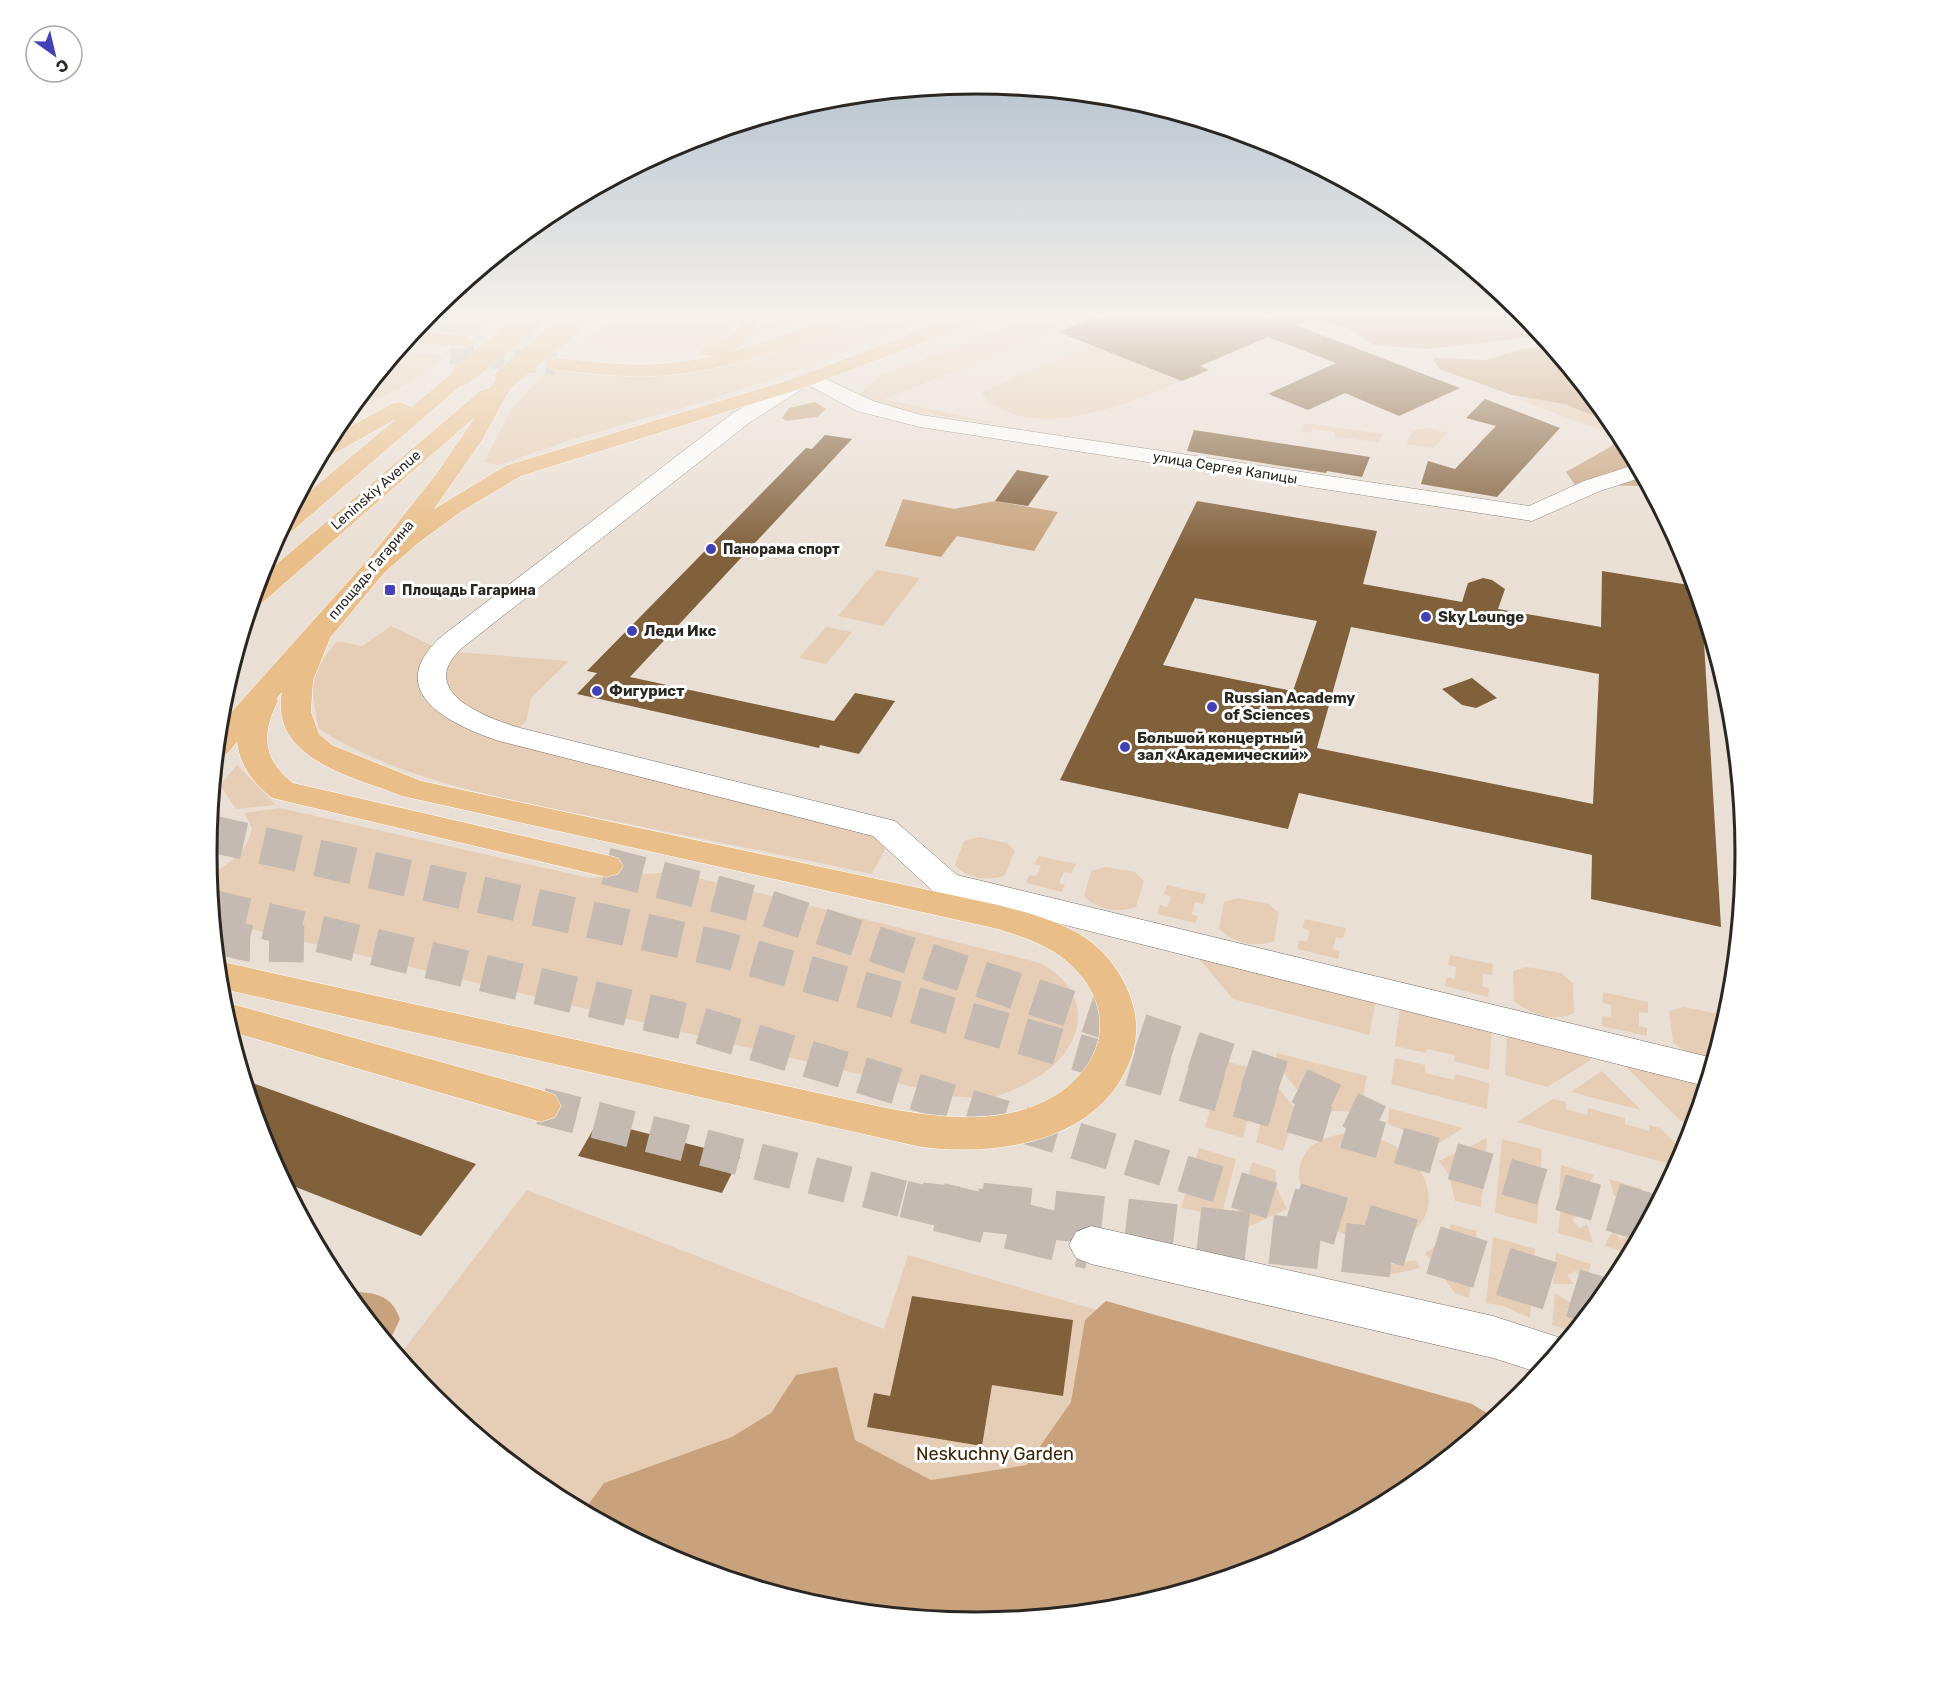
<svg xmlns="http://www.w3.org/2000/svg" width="1951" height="1707" font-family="Rubik,sans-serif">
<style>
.green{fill:#e6ceb6}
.forest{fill:#c7a27c}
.building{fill:#81603c;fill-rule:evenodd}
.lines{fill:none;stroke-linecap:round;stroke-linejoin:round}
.minor-tunnel-far1{stroke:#c4bab1;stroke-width:37;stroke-dasharray:37 19;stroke-linecap:butt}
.minor-tunnel{stroke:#c4bab1;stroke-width:49;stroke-dasharray:49 24;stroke-linecap:butt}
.major-tunnel-far2{stroke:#c4bab1;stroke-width:22;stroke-dasharray:22 10;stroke-linecap:butt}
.major-tunnel-far1{stroke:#c4bab1;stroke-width:37;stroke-dasharray:37 19;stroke-linecap:butt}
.major-tunnel{stroke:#c4bab1;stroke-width:49;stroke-dasharray:49 24;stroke-linecap:butt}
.minor-casing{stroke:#7a7167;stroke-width:1}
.major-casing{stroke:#fff;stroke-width:1}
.minor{fill:#fff;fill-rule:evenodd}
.major{fill:#e9be89;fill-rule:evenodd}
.major-bridge-casing{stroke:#fff;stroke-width:22;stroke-linecap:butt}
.major-bridge{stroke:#e9be89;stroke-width:22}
.poi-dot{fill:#4341b6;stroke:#fff;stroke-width:2}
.labels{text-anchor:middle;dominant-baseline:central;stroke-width:6;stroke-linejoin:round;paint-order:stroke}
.far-street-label{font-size:14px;fill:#2a2622;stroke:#fff}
.far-poi-label{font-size:14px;font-weight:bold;fill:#2a2622;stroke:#fff;text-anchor:start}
.poi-label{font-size:15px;font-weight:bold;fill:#2a2622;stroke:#fff;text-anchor:start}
.near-park-label{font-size:18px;fill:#3d2404;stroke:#fff}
.rim{fill:none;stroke:#2a2622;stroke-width:3}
</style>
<rect width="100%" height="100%" fill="#eadfd5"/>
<g class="green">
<path d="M428,314H503L475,335L415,329Z"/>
<path d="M619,314H732C747,365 602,350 578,347Z"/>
<path d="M762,314H824L751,336L758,326Z"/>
<path d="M872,314H942L781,376L702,402L573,439L499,465L484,462L512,408L548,370C584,372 622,376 658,376C728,375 806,337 872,314Z"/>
<path d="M1032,318L1062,329L884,399L999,424L889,409L860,394L881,375Z"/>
<path d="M1090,345L1182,381C1131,403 1024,447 981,392Z"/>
<path d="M397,351L448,356L418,378L341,419Z"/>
<path d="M1549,388L1599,406L1622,438L1522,401Z"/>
<path d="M1304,424H1311L1383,434L1378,442L1334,437V432L1312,429L1311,433L1301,431Z"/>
<path d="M1429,428L1447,433L1433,448L1406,444L1413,430Z"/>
<path d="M877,570L920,578L883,626L838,616Z"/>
<path d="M391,626L443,651L569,661L531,698L526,722L511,734L884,828L885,849L872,874C782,855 693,837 604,819C509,799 402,782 319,729C310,686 308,676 337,641L362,646Z"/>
<path d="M826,627L852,632L826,664L799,658Z"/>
<path d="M237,765L276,805L236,809L220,785Z"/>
<path d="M280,808L589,878L675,872L1041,963C1108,1003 1075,1065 1015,1089C1008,1092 1000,1096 993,1097C980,1099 964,1097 951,1096L213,920L208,875C230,864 247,852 252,828L244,813Z"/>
<path d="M979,837L1007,843L1015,851L1004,876C988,881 967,879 955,865L964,841Z"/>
<path d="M1039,856L1076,864L1071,873L1064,872L1059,883L1065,885L1062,892L1026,883L1029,875L1037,876L1041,866L1034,864Z"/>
<path d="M1105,867L1135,872L1144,881L1136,907C1118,913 1097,910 1084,896L1091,871Z"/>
<path d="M1167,885L1206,894L1203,904L1195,902L1192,914L1198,916L1195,923L1157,914L1160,905L1167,907L1171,897L1164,894Z"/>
<path d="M1238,898L1269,904L1279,913L1274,941C1255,948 1234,943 1219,929L1224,902Z"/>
<path d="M1305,919L1346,928L1343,938L1336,937L1333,949L1340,951L1338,959L1297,949L1299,940L1307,942L1310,931L1302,928Z"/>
<path d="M1195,954L1376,1000L1369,1035L1233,999Z"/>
<path d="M1450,955L1493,964L1492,975L1483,974L1482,986L1489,988L1488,997L1445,986L1447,977L1455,979L1456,967L1448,965Z"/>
<path d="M1527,967L1561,973L1573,983L1574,1013C1554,1023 1530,1014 1514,1001L1513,971Z"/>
<path d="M1603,992L1648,1002V1013L1639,1012V1026L1647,1028V1036L1602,1026V1016L1611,1017V1005L1602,1003Z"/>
<path d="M1683,1007L1719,1014L1726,1019L1713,1060L1687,1053L1673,1042L1669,1011Z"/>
<path d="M1400,1008L1492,1028L1489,1070L1454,1061L1455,1055L1427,1049L1426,1053L1395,1046Z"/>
<path d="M1507,1033L1581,1050L1591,1060L1547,1087L1505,1075Z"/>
<path d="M1277,1053L1367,1076L1360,1112L1334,1111L1318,1116L1275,1062Z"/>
<path d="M1395,1058L1425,1065V1073L1454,1080L1455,1074L1489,1083L1487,1109L1391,1084Z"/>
<path d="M1619,1060L1702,1081L1706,1084L1693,1125L1681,1121Z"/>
<path d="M1224,1061L1260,1070L1243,1138L1205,1127Z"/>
<path d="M1602,1071L1641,1110L1571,1092Z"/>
<path d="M1271,1079L1305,1121L1288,1135L1283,1151L1256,1142Z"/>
<path d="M1553,1099L1566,1102V1109L1587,1115L1588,1108L1625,1118V1124L1649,1131V1125L1660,1128L1684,1152L1677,1166L1517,1122Z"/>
<path d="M1389,1108L1463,1128L1428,1150L1410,1133L1388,1124Z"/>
<path d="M1349,1133C1369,1135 1388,1140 1404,1152C1439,1180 1439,1233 1388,1241C1310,1252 1254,1142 1349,1133Z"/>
<path d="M1487,1138L1481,1207L1455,1201L1449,1175L1439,1161Z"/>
<path d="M1502,1139L1542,1149L1537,1224L1495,1213Z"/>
<path d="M1199,1148L1236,1159L1220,1221L1203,1212L1181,1208Z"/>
<path d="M1252,1162L1276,1170V1186L1287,1209L1248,1227L1235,1223Z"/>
<path d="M1561,1165L1594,1175L1586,1189L1581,1181L1572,1184L1577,1193H1559Z"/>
<path d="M1609,1179L1642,1189L1641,1217L1622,1206L1630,1202L1622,1194L1615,1197Z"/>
<path d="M527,1190L884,1329L908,1255L1471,1419L1403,1494L1270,1565L1125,1608L975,1623L825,1608L681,1564L548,1493L431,1397L398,1357Z"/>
<path d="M1561,1204L1580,1215L1572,1220L1580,1228L1587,1224L1593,1243L1558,1233Z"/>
<path d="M1451,1224L1477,1231L1469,1298L1455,1293L1425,1253L1443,1241Z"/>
<path d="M1632,1226L1642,1227L1630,1253L1605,1246L1608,1238L1614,1231L1620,1239L1629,1236L1622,1227Z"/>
<path d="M1493,1237L1535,1249L1530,1318L1504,1306L1486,1303Z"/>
<path d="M1556,1253L1591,1264L1588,1273L1582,1279L1576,1271L1567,1275L1574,1284H1553Z"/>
<path d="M1415,1260L1420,1268L1393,1274L1365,1273L1366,1264L1384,1266Z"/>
<path d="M1555,1293L1574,1305L1566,1310L1574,1319L1582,1315L1584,1320L1574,1332L1552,1325Z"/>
</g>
<g class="forest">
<path d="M1290,314H1524L1542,336L1427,349L1373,345L1347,328Z"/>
<path d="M1550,346L1615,425L1565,404L1512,395L1439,369L1433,358L1487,360L1521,349Z"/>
<path d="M815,402L826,409L817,417L786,421L782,418L789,408Z"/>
<path d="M1616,428L1648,486L1575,485L1566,472L1612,446Z"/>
<path d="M903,499L954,509L995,501L1058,512L1034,551L957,536L941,557L885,546Z"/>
<path d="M343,1290C370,1294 390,1290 400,1319L388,1344Z"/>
<path d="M1106,1301L1472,1404L1495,1418L1403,1494L1270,1565L1125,1608L975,1623L825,1608L681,1564L583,1512L604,1483L732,1437L771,1413L796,1375L837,1367L855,1440L931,1480L1027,1465L1071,1402L1085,1320Z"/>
</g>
<g class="building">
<path d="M1104,314H1320L1296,325L1460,388L1399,416L1345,393L1308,410L1268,394L1336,363L1268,337L1200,366L1209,370L1182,381L1058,332Z"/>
<path d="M1485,399L1560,428L1497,497L1421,484L1428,461L1455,469L1496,426L1466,418Z"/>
<path d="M1194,430L1246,438L1370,457L1362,477L1327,471L1326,473L1187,451Z"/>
<path d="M825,435L852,439L630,677L834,721L855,693L895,701L859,754L820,745L819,748L577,694L597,673L587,671L806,448L812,449Z"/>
<path d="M1017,470L1049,476L1028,506L995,501Z"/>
<path d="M1197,501L1377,531L1363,584L1462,602L1468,583L1483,578L1492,580L1505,589L1498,609L1601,627L1602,571L1695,586L1702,609L1721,927L1591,899L1592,855L1299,793L1288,829L1060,780ZM1195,598L1317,621L1293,691L1163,665ZM1351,627L1599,674L1593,804L1317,748Z"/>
<path d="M1472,678L1497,698L1476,708L1462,705L1442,689Z"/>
<path d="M244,1080L476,1164L421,1236L283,1182L264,1148Z"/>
<path d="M598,1121L740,1157L722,1193L578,1156Z"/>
<path d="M912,1296L1073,1320L1063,1396L992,1385L982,1446L867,1427L874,1393L890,1396Z"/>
</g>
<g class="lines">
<path class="minor-tunnel-far1" d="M904,1199L945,1209"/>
<path class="minor-tunnel" d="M939,1207L1091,1245"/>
<path class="major-tunnel-far2" d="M451,353L556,364"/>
<g class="major-tunnel-far1">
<path d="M208,833L725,950L1618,1209"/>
<path d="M606,866L751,903L1294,1083L1378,1123"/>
<path d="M211,908L688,1022L1299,1209"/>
<path d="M214,935L249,943L304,944"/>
<path d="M541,1106L904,1199L995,1209"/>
</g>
<g class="major-tunnel">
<path d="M981,1207L1394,1253"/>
<path d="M1294,1207L1599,1301"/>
<path d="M1613,1207L1649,1218"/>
</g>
<g class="minor-casing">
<g id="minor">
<path d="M811,372L873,401L921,415L1529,506L1584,481L1631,466L1636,465L1643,477L1600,491L1532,521L920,427L857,411L808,385L749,423L462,648C415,691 484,717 520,728L895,821L957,875L1709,1057L1714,1058L1705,1086L934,892L873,836L499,741C448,724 381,691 442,636L733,413L792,379Z"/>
<path d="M1091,1226L1493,1316L1567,1340L1540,1373L1493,1358L1091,1264L1076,1258L1069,1245L1076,1232Z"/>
</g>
</g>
<g class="major-casing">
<g id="major">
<path d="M575,314H598L578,328H564L561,324Z"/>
<path d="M737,314H755C763,340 725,361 702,355L699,351C710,335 744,345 737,314Z"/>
<path d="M841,314H868L866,318C798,343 730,372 657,376C624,378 590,373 556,370L549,368L546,364L549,360L556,358C589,361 623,366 656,364C721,361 781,336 841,314Z"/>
<path d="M963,314H990L988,318L806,387L521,476L462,511L417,544L384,573L330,638L313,681L311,712L319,734L332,745L421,781L998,905C1028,913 1061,921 1087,939C1111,956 1130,985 1135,1014C1138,1035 1135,1053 1125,1072C1089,1144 993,1156 921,1147L219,988L218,961L886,1108C931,1116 978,1123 1022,1110C1092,1090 1130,1021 1071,965C1051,946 1024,937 998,929L402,796C355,777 269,760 282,692L277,698L278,701C261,734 263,760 293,783L606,855L618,858L623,866L618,874L606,877L272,798C254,784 240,766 237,742L227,754L216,756L219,726L371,556L437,473L475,417L262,603L251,604L259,579L481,390L490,388L499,374H513L516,378L483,439L434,509L505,466L792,379Z"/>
<path d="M414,331L466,336L476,342L466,348L405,341Z"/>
<path d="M463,368L470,370L473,374L470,378L291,532L278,533L293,505L396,419L330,456L319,457L329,438L393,403L401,402L411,407L456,370Z"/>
<path d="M225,1002L541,1090L555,1095L561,1106L555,1117L541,1122L229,1031L221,1003Z"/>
</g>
</g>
<use href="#minor" class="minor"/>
<use href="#major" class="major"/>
<g class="major-bridge-casing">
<g id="major-bridge">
<path d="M463,374L531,320"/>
<path d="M506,378L571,324"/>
</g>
</g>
<use href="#major-bridge" class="major-bridge"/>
</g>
<linearGradient id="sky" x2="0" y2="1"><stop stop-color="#a3b5c5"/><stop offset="0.57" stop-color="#f6f1ec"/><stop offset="1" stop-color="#f6f1ec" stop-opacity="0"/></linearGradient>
<rect width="1951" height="553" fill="url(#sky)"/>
<g class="poi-dot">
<circle cx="711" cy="549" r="6"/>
<rect x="384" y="584" width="12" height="12" rx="3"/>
<circle cx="1426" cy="617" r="6"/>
<circle cx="632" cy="631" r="6"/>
<circle cx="597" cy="691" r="6"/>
<circle cx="1212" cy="707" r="6"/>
<circle cx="1125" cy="747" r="6"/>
</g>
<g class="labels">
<g class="far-street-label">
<text transform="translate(1225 468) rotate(9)">улица Сергея Капицы</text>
<text transform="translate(376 490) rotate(-41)">Leninskiy Avenue</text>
<text transform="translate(371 570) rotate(-50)">площадь Гагарина</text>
</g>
<g class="far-poi-label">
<text x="723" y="549">Панорама спорт</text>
<text x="402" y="590">Площадь Гагарина</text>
</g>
<g class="poi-label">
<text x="1438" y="617">Sky Lounge</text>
<text x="644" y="631">Леди Икс</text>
<text x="609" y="691">Фигурист</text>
<text x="1224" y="698">Russian Academy<tspan x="1224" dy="17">of Sciences</tspan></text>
<text x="1137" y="738">Большой концертный<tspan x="1137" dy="17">зал «Академический»</tspan></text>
</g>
<g class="near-park-label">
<text x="995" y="1454">Neskuchny Garden</text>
</g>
</g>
<path d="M0 0H1951V1707H0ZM217 853a759 759 0 1 1 1518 0a759 759 0 1 1-1518 0Z" fill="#fff" fill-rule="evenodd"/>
<path class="rim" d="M217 853a759 759 0 1 1 1518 0a759 759 0 1 1-1518 0Z"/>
<g transform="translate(54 54) rotate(146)"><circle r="28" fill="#ffffff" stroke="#aaa8a7" stroke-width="1.5"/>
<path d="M0-4.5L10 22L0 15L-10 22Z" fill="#4341b6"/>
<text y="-9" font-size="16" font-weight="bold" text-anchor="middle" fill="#2a2622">С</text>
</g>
</svg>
